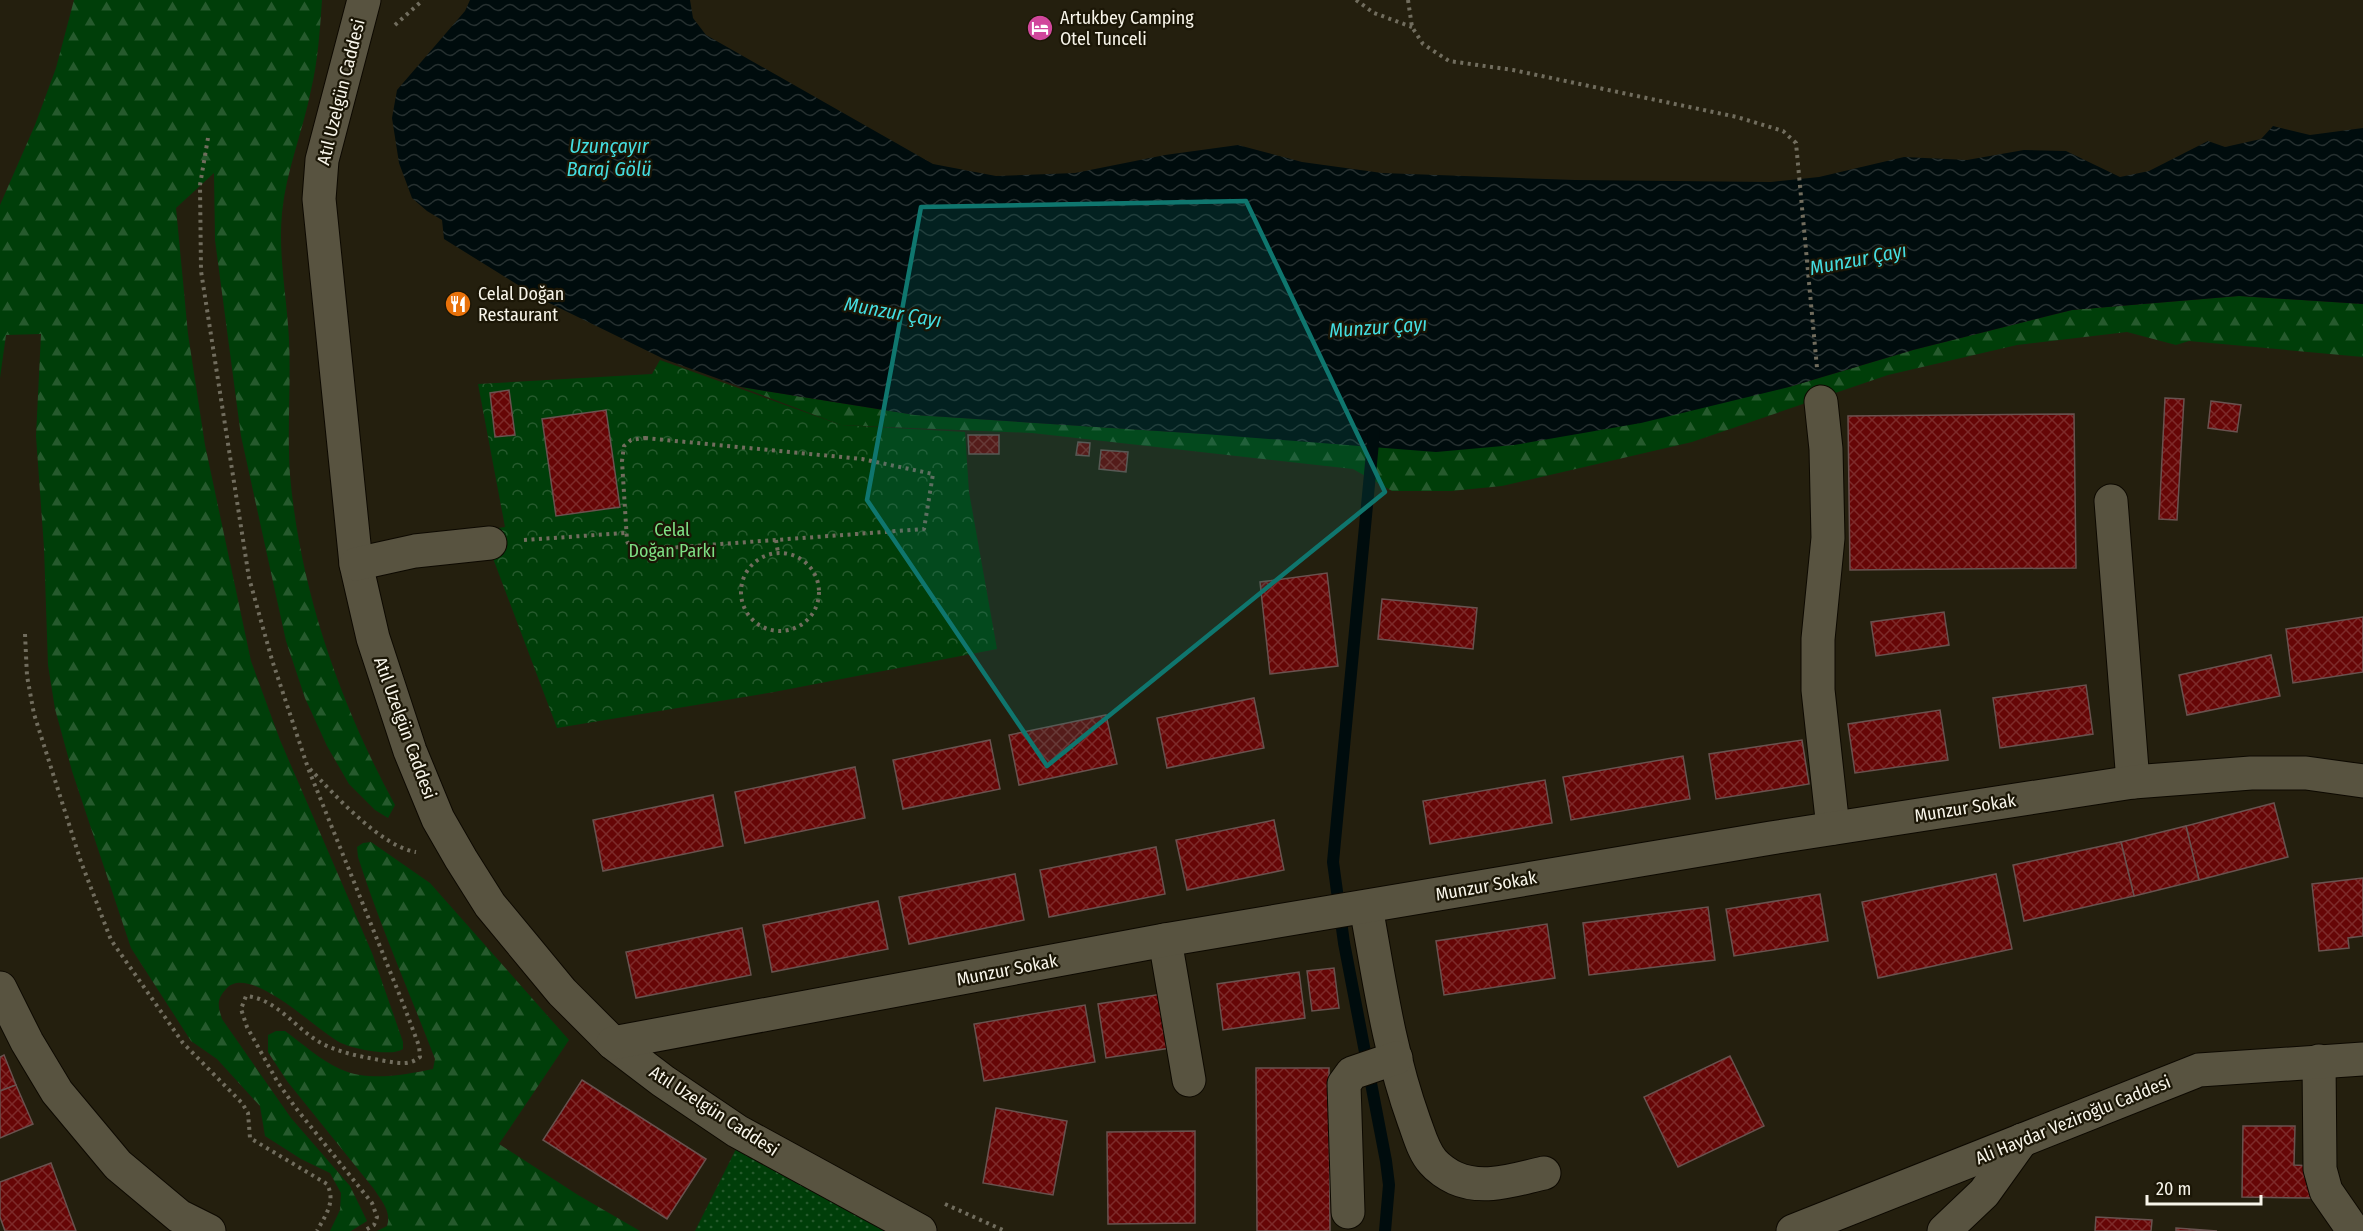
<svg xmlns="http://www.w3.org/2000/svg" width="2363" height="1231" font-family="'Fira Sans Condensed',sans-serif">
<style>
.grass{fill:url(#grass-dots)}
.forest{fill:url(#forest-firs)}
.park{fill:url(#park-crowns)}
.water{fill:url(#water-waves)}
.lines{fill:none;stroke-linecap:round;stroke-linejoin:round}
.stream{stroke:#000c0d;stroke-width:12}
.building{fill:url(#building-cross-hatch);stroke:#69524f;stroke-width:1.5}
.minor-casing{stroke:#0d0900;stroke-width:35}
.path{stroke:#716d5e;stroke-width:4;stroke-dasharray:3 4.5;stroke-linecap:butt}
.minor{stroke:#585340;stroke-width:33}
.marked{fill:#0f766e;fill-opacity:0.2;stroke:#0f766e;stroke-width:4.5;stroke-linejoin:round}
.labels{text-anchor:middle;dominant-baseline:central;stroke-width:4.5;stroke-linejoin:round;paint-order:stroke}
.poi-label{font-size:18px;fill:#f8f5ea;stroke:#1b1606;text-anchor:start}
.street-label{font-size:18px;fill:#f8f5ea;stroke:#1b1606}
.park-label{font-size:18px;fill:#7edf83;stroke:#1b1606}
.water-label{font-size:20px;font-style:italic;fill:#44dee1;stroke:#1b1606}
</style>
<defs>
<pattern id="grass-dots" width="8" height="8" patternUnits="userSpaceOnUse" patternTransform="scale(1.5)"><rect width="8" height="8" fill="#003e09"/><path d="M2 2h.1M6 6h.1" fill="none" stroke="#265a2d" stroke-width="1.8" stroke-linecap="round"/></pattern>
<pattern id="forest-firs" width="22" height="20" patternUnits="userSpaceOnUse" patternTransform="scale(1.5)"><rect width="22" height="20" fill="#003e09"/><path d="M5 1l3.5 6h-7zM16 11l3.5 6h-7z" fill="#265a2d"/></pattern>
<pattern id="park-crowns" width="20" height="18" patternUnits="userSpaceOnUse" patternTransform="scale(1.5)"><rect width="20" height="18" fill="#003e09"/><path d="M2 6a3 3 0 1 1 6 0M12 15a3 3 0 1 1 6 0" fill="none" stroke="#265a2d"/></pattern>
<pattern id="water-waves" width="16" height="10" patternUnits="userSpaceOnUse" patternTransform="scale(1.5)"><rect width="16" height="10" fill="#000c0d"/><path d="M0 5q4-4 8 0t8 0" fill="none" stroke="#263030"/></pattern>
<pattern id="building-cross-hatch" width="8" height="8" patternUnits="userSpaceOnUse" patternTransform="scale(1.5)"><rect width="8" height="8" fill="#660606"/><path d="M0 0l8 8M0 8l8-8" fill="none" stroke="#7d2b2a"/></pattern>
</defs>
<rect width="100%" height="100%" fill="#241f0e"/>
<path class="grass" d="M736,1149L898,1231H695Z"/>
<g class="forest">
<path d="M74,0H322C320,29 318,61 311,90C303,131 286,171 282,213C278,255 287,298 289,339C291,385 287,430 290,475C300,590 340,704 395,805L388,818L375,810L349,784L327,746L305,698L286,641L241,436L215,240L214,173L176,208L188,334L205,445L251,661L280,740L372,953L403,1042V1049C392,1057 354,1049 341,1043C318,1032 250,962 226,989C216,1000 218,1006 222,1019L291,1118L350,1186L367,1221L351,1231H330L340,1210L341,1193L330,1173L301,1159L265,1136L260,1106L217,1059L191,1041L131,948L72,771L55,709L48,665L44,548L36,436L41,334L6,335L0,378V205L35,125L56,68Z"/>
<path d="M2239,296L2363,304V357L2189,341L2176,345L2127,332L2017,345L1888,375L1692,442L1502,486L1451,491H1392L1353,469L1032,433L841,425L741,387L915,415L1204,434L1789,387L1913,350L2072,310Z"/>
<path d="M371,842L430,883L569,1040L499,1144L578,1195L640,1231H377L387,1226C392,1212 381,1200 374,1189L287,1081L268,1052V1035L276,1031H285C303,1044 320,1060 340,1069C368,1082 404,1075 433,1069L435,1059C409,991 380,926 358,857L357,847L363,843Z"/>
</g>
<path class="park" d="M660,360L841,425L965,432L969,492L997,649L774,692L557,728L494,561L486,530L505,527L478,384L652,374Z"/>
<path class="water" d="M470,0H690L693,18L706,35L933,164L996,176L1075,173L1165,155L1238,145L1302,162L1382,173L1575,180L1771,182L1819,177L1904,157L1967,160L2024,150L2066,151L2120,177L2149,171L2208,141L2225,147L2261,139L2273,126L2310,135L2363,128V304L2239,296L2072,310L1913,350L1789,387L1641,423L1514,445L1436,452L1204,434L915,415L741,387L664,359L539,298L444,239L442,220L427,211L412,198L399,163L392,118L397,90L465,11Z"/>
<g class="lines">
<path class="stream" d="M1374,432L1333,862L1344,943L1386,1161L1389,1185L1385,1231"/>
</g>
<g class="building">
<path d="M509,390L515,435L495,437L490,393Z"/>
<path d="M2165,398L2184,399L2177,520L2159,519Z"/>
<path d="M2211,401L2241,405L2237,432L2208,428Z"/>
<path d="M606,410L620,507L556,516L542,419Z"/>
<path d="M2074,414L2076,568L1850,570L1848,416Z"/>
<path d="M968,435H999V454H969Z"/>
<path d="M1078,442L1090,443L1089,456L1076,455Z"/>
<path d="M1101,450L1128,452L1126,472L1099,469Z"/>
<path d="M1327,573L1338,666L1270,674L1260,582Z"/>
<path d="M1382,599L1477,608L1473,649L1378,639Z"/>
<path d="M1944,612L1949,645L1876,656L1871,622Z"/>
<path d="M2363,617V672L2293,683L2286,629Z"/>
<path d="M2271,655L2280,696L2187,715L2179,675Z"/>
<path d="M2086,685L2093,734L2000,748L1993,698Z"/>
<path d="M1254,698L1264,748L1167,768L1157,718Z"/>
<path d="M1940,710L1948,760L1855,773L1848,724Z"/>
<path d="M1106,715L1117,764L1019,785L1009,735Z"/>
<path d="M990,740L1000,789L903,809L893,760Z"/>
<path d="M1802,740L1809,784L1716,799L1709,754Z"/>
<path d="M1683,756L1690,799L1571,820L1563,777Z"/>
<path d="M855,767L865,818L745,843L735,792Z"/>
<path d="M1545,780L1552,823L1430,844L1423,801Z"/>
<path d="M713,795L723,846L603,871L593,820Z"/>
<path d="M2274,803L2288,857L2199,880L2186,826Z"/>
<path d="M1274,820L1284,870L1187,890L1176,840Z"/>
<path d="M2186,826L2199,880L2134,896L2121,842Z"/>
<path d="M2121,842L2134,896L2024,921L2013,865Z"/>
<path d="M1156,847L1165,894L1049,917L1040,870Z"/>
<path d="M1015,874L1024,920L909,944L899,897Z"/>
<path d="M1996,874L2012,949L1878,978L1862,902Z"/>
<path d="M2363,878V936L2348,938L2349,948L2319,951L2312,884Z"/>
<path d="M1820,894L1828,941L1734,956L1726,909Z"/>
<path d="M878,901L888,949L772,972L763,925Z"/>
<path d="M1708,907L1715,960L1589,975L1583,923Z"/>
<path d="M1547,924L1555,978L1444,995L1436,941Z"/>
<path d="M742,928L751,975L636,998L626,952Z"/>
<path d="M1334,968L1339,1008L1312,1011L1307,971Z"/>
<path d="M1299,972L1305,1018L1223,1030L1217,984Z"/>
<path d="M1162,994L1170,1048L1106,1058L1098,1004Z"/>
<path d="M1085,1005L1095,1062L984,1081L974,1024Z"/>
<path d="M4,1055L16,1085L0,1091V1057Z"/>
<path d="M1730,1056L1764,1126L1678,1167L1644,1097Z"/>
<path d="M1256,1068H1329L1330,1231H1257Z"/>
<path d="M582,1080L706,1159L667,1219L543,1140Z"/>
<path d="M16,1085L33,1124L0,1138V1091Z"/>
<path d="M996,1108L1067,1121L1053,1195L983,1183Z"/>
<path d="M2243,1126H2295L2294,1165L2313,1166L2312,1198L2242,1197Z"/>
<path d="M1195,1131V1223L1108,1224L1107,1132Z"/>
<path d="M51,1163L76,1231H5L0,1217V1182Z"/>
<path d="M2096,1217L2152,1220L2151,1231H2095Z"/>
<path d="M2176,1228L2217,1231H2176Z"/>
</g>
<g class="lines">
<g class="minor-casing">
<g id="minor">
<path d="M364,0L322,160L319,199L356,564L373,638L410,751L438,819L461,859L490,905L562,992L613,1043L663,1081L737,1131L920,1231"/>
<path d="M1821,402L1826,449L1828,538L1818,639V690L1833,828"/>
<path d="M2111,501L2133,782"/>
<path d="M356,564L415,551L490,543"/>
<path d="M1366,907C1379,978 1389,1052 1414,1121C1419,1134 1423,1151 1433,1162C1438,1168 1448,1175 1455,1178C1484,1191 1516,1179 1544,1173"/>
<path d="M1165,940L1189,1080"/>
<path d="M0,988L27,1042L57,1092L118,1165L179,1216L209,1231"/>
<path d="M613,1043L1165,940L1771,838L2133,782L2251,773H2306L2363,781"/>
<path d="M2319,1061L2320,1169L2326,1191L2353,1230"/>
<path d="M1348,1212L1344,1084L1352,1073L1396,1058"/>
<path d="M1793,1231L2199,1070L2363,1059"/>
<path d="M1944,1231L1984,1193L2022,1140"/>
</g>
</g>
<g class="path">
<path d="M1356,0L1374,13L1412,27"/>
<path d="M1408,0L1412,27L1423,44L1449,61L1513,70L1737,117L1783,131L1796,143L1817,368"/>
<path d="M395,25L423,0"/>
<path d="M208,138L200,185L201,271L249,578L272,660L308,768L404,1006L419,1046L420,1057C409,1066 398,1063 385,1061C364,1057 343,1054 323,1044C296,1030 278,999 246,996L241,1009L247,1027L277,1081L295,1107L372,1203L377,1217L374,1225L364,1231"/>
<path d="M645,438L862,459L933,474L924,529L640,550L629,546L627,541L622,461L624,446L631,440Z"/>
<path d="M524,540L625,533"/>
<path d="M776,540L778,553"/>
<circle cx="780" cy="592" r="39"/>
<path d="M25,634L27,676L34,714L81,862L111,940L183,1043L242,1103L248,1113L250,1138L327,1184C336,1202 326,1214 317,1231"/>
<path d="M310,769C335,795 380,846 416,852"/>
<path d="M945,1204L1005,1231"/>
</g>
<use href="#minor" class="minor"/>
</g>
<path class="marked" d="M1246,201L1385,492L1047,766L867,500L921,207Z"/>
<defs>
<g id="hotel-disc" transform="scale(1.35)"><circle r="9.5" fill="#d1479c" stroke="#1b1606"/><path d="M-6-4.5h1.5V1H6V5H4.5V3h-9V5H-6ZM-4 0a1.8 1.8 0 1 1 3.6 0ZM.5 0V-2.5h3Q6-2.5 6 0Z" fill="#fff"/></g>
<g id="restaurant-disc" transform="scale(1.35)"><circle r="9.5" fill="#e8710a" stroke="#1b1606"/><path d="M-5-6h1v4h1v-4h1v4h1v-4h1v5L-1.5 .5V6h-2V.5L-5-1ZM5-6V6H3V1.5H1.5Q1.5-4 5-6Z" fill="#fff"/></g>
</defs>
<g fill-rule="evenodd">
<use href="#hotel-disc" x="1040" y="28"/>
<use href="#restaurant-disc" x="458" y="304"/>
</g>
<g class="labels">
<g class="poi-label">
<text x="1060" y="18">Artukbey Camping<tspan x="1060" dy="21">Otel Tunceli</tspan></text>
<text x="478" y="294">Celal Doğan<tspan x="478" dy="21">Restaurant</tspan></text>
</g>
<g class="street-label">
<text transform="translate(341 92) rotate(-76)">Atıl Uzelgün Caddesi</text>
<text transform="translate(405 728) rotate(70)">Atıl Uzelgün Caddesi</text>
<text transform="translate(1965 808) rotate(-9)">Munzur Sokak</text>
<text transform="translate(1486 886) rotate(-10)">Munzur Sokak</text>
<text transform="translate(1007 970) rotate(-11)">Munzur Sokak</text>
<text transform="translate(714 1111) rotate(33)">Atıl Uzelgün Caddesi</text>
<text transform="translate(2073 1120) rotate(-22)">Ali Haydar Veziroğlu Caddesi</text>
</g>
<g class="park-label">
<text x="672" y="530">Celal<tspan x="672" dy="21">Doğan Parkı</tspan></text>
</g>
<g class="water-label">
<text x="609" y="146">Uzunçayır<tspan x="609" dy="23">Baraj Gölü</tspan></text>
<text transform="translate(1858 259) rotate(-11)">Munzur Çayı</text>
<text transform="translate(893 312) rotate(10)">Munzur Çayı</text>
<text transform="translate(1378 327) rotate(-4)">Munzur Çayı</text>
</g>
</g>
<path d="M2147 1195v9h114v-9" fill="none" stroke="#f8f5ea" stroke-width="3"/>
<text x="2156" y="1195" font-size="18" fill="#f8f5ea" stroke="#1b1606" stroke-width="4.5" paint-order="stroke">20 m</text>
</svg>
